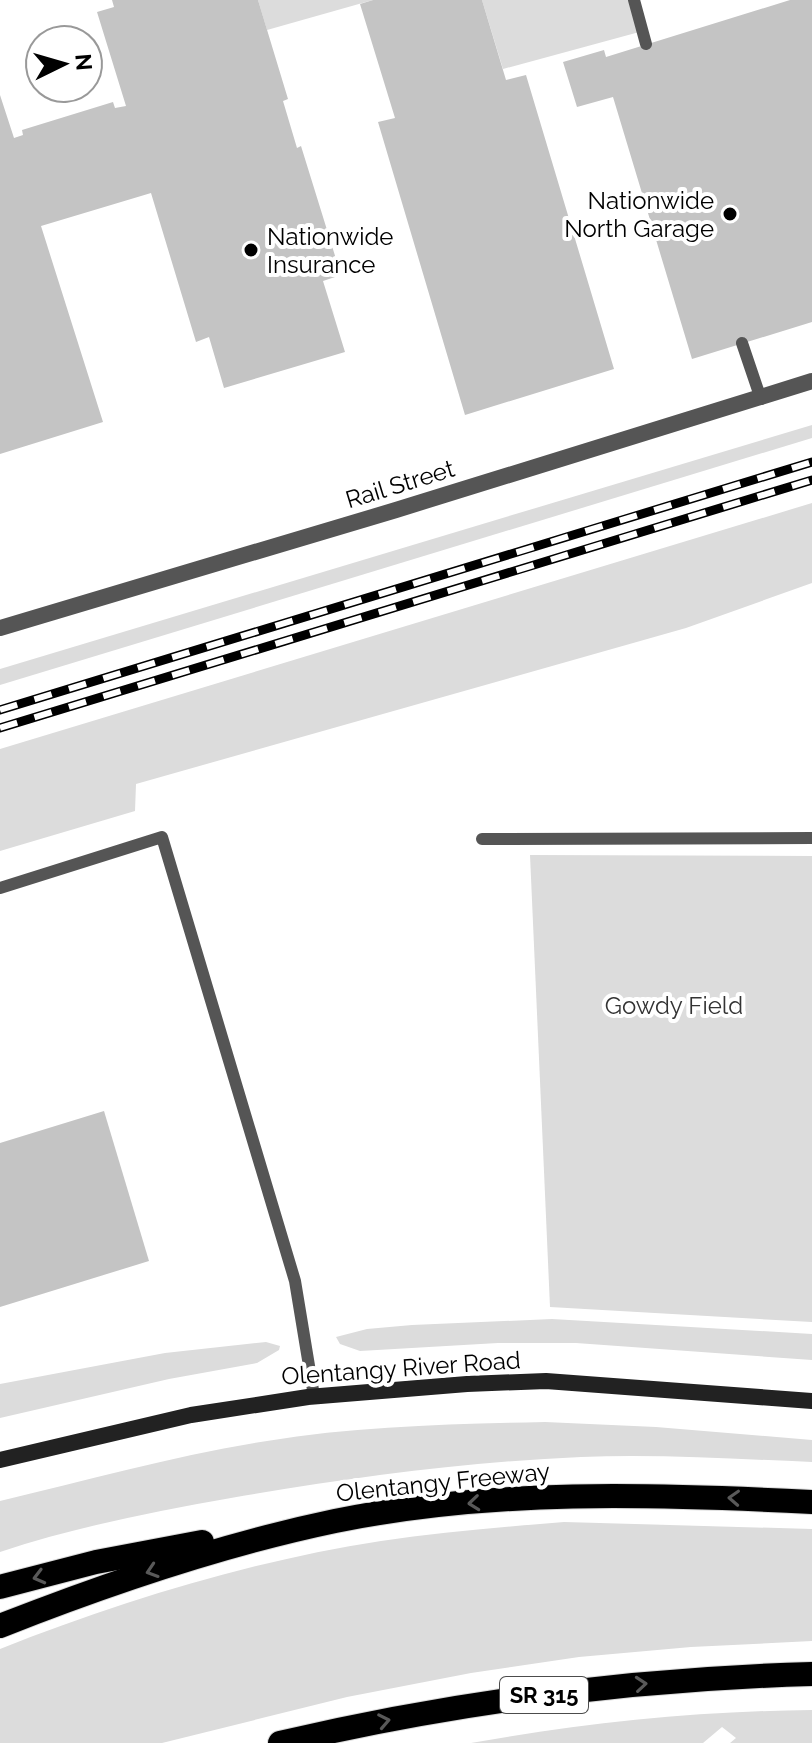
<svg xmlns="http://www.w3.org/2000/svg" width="812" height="1743" font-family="Raleway,sans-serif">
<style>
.green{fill:#dcdcdc}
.building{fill:#c4c4c4}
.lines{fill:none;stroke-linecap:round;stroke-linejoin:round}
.highway-casing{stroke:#dbdbdb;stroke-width:26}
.lane{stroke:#555;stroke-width:12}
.street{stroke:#555;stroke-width:16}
.secondary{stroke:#222;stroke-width:16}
.highway{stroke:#000;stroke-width:24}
.rail-casing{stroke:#000;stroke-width:9}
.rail{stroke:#fff;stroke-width:6;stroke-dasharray:18;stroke-linecap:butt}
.oneway{stroke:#595959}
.poi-dot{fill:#000;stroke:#fff;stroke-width:3}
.labels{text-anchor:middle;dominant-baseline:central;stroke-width:8;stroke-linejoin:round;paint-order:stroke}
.shield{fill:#fff;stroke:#4c4c4c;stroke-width:2}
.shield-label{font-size:22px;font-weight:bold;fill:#000}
.poi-label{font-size:24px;fill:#000;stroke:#fff;text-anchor:end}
.street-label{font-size:24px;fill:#000;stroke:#fff}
.park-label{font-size:24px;fill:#333;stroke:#fff}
</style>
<rect width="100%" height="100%" fill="#fff"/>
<g class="green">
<path d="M258,0H373L267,30Z"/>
<path d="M482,0H634L643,31L503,69Z"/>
<path d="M812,425V438L0,685V669Z"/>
<path d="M812,503V583L686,628L136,784L135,811L0,851V749Z"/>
<path d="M530,855L812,856V1322L550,1307Z"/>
<path d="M552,1319L812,1334V1360L576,1343H498L360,1351L340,1344L336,1337L367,1329L412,1325Z"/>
<path d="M266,1342L280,1346L279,1350L257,1363L169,1379L0,1418V1384L165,1353Z"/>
<path d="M545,1422L656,1427L812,1440V1462C735,1459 658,1454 581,1457C463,1462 347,1478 231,1498C152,1512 75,1527 0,1552V1501C88,1480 177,1455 267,1441C358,1426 453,1424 545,1422Z"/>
<path d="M564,1522L812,1529V1641L691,1647L579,1657L471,1673L347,1697L162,1743H0V1649C122,1601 251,1561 381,1541C442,1532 503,1527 564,1522Z"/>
<path d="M812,1710V1743H730L736,1738L722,1727L703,1743H471C583,1723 698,1711 812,1710Z"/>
</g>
<g class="building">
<path d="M112,0H258L288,99L283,101L297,148L301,146L341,275L323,281L345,352L224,388L209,337L196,342L151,193L41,226L103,422L0,454V95L14,138L23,135L22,130L113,102L115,108L126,106L97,12L114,7Z"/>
<path d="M373,0H482L506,80L526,75L614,369L465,415L378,122L395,118L360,4Z"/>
<path d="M790,0H812V322L692,359L613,97L577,107L563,62L604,50L606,57Z"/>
<path d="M104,1111L149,1261L0,1307V1143Z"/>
</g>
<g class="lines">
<g class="highway-casing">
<g id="highway">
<path d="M0,1587L96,1562L202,1542"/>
<path d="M0,1626C109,1583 220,1545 335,1521C492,1489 653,1494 812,1502"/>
<path d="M280,1743C455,1702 633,1679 812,1674"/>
</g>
</g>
<g class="lane">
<path d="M634,0L646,44"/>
<path d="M742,343L761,399"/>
<path d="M482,839L812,838"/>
<path d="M0,888L162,837L295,1281L314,1396"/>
</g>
<path class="street" d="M0,628L396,510L812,381"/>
<path class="secondary" d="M0,1460L191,1415L308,1397L467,1384L546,1381L812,1401"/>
<use href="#highway" class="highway"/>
<g class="rail-casing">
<g id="rail">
<path d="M0,710L812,462"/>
<path d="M0,728L812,480"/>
</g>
</g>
<use href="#rail" class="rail"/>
</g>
<defs><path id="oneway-chevron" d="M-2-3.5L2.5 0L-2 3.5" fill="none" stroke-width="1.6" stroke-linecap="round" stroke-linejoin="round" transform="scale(2)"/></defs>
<g class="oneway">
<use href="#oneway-chevron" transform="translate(734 1498) rotate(-177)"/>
<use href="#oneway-chevron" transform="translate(474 1503) rotate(174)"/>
<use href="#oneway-chevron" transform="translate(152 1571) rotate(162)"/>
<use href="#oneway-chevron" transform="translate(39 1577) rotate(165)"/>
<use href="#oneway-chevron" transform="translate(641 1684) rotate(-5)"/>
<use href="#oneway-chevron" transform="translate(384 1721) rotate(-11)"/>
</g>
<g class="poi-dot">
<circle cx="730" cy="214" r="8"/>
<circle cx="251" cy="250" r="8"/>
</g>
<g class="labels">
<rect class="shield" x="500" y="1677" width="88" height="36" rx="6"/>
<g class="shield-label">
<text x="544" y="1695">SR 315</text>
</g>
<g class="poi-label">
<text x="714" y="200">Nationwide<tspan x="714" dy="28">North Garage</tspan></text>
<text x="267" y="236" text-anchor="start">Nationwide<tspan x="267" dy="28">Insurance</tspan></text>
</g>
<g class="street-label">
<text transform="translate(400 484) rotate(-17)">Rail Street</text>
<text transform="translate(401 1368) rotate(-4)">Olentangy River Road</text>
<text transform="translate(443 1482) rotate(-6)">Olentangy Freeway</text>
</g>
<g class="park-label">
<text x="674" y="1005">Gowdy Field</text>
</g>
</g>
<g transform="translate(64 64) rotate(85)"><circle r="38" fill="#ffffff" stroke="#999999" stroke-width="2"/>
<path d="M0-6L14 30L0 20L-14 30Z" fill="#000000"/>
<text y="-12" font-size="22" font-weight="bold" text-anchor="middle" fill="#000000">N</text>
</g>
</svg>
